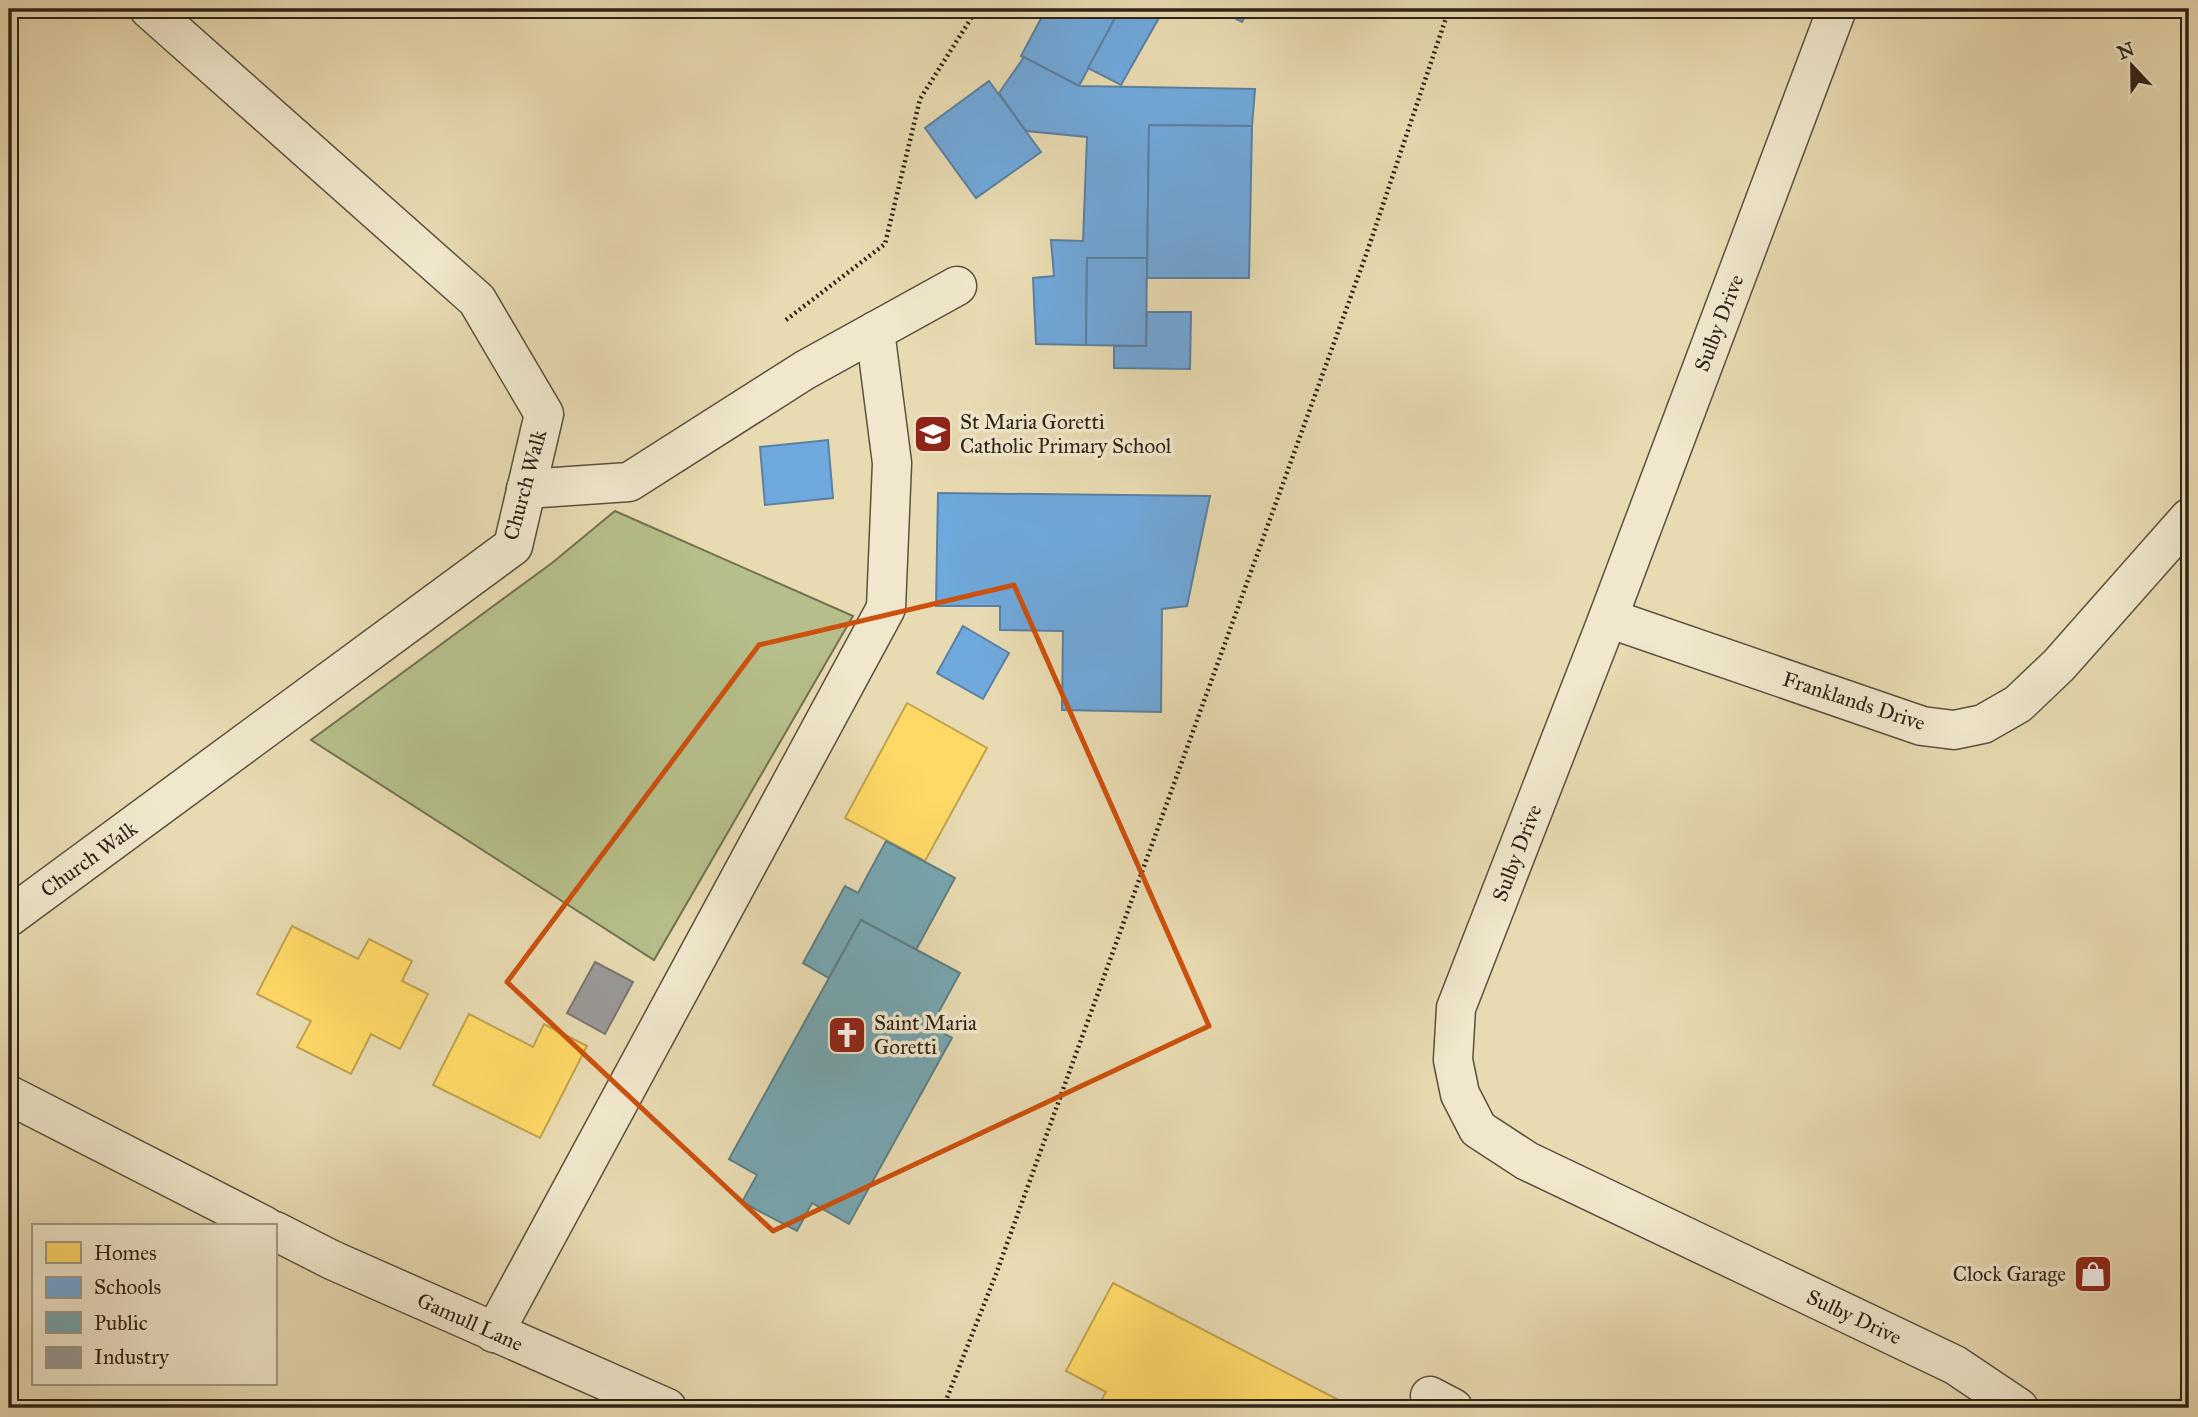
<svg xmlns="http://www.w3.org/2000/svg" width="2198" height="1417" font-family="'IM FELL Great Primer',serif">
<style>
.green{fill:#b6bf8b;stroke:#727152;stroke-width:2}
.homes{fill:#ffd966;stroke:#c0a24f;stroke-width:2}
.schools{fill:#6fa8dc;stroke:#5c80a1;stroke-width:2}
.public{fill:#76a5af;stroke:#607e82;stroke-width:2}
.industry{fill:#999;stroke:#797672;stroke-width:2}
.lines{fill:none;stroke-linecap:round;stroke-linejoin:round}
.minor-casing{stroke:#5c513e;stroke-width:41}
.path{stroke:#2e2318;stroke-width:4.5;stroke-dasharray:2 3.5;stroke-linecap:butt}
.minor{stroke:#f0e7cc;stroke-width:38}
.marked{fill:none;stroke:#cc510e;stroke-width:5;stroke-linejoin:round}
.labels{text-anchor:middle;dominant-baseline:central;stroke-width:7;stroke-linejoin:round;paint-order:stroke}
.street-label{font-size:21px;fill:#2e2318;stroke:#f0e7cc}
.poi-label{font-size:21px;fill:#2e2318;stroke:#f0e7cc;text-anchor:start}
</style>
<rect width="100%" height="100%" fill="#e8dab1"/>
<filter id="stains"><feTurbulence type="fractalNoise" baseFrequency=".00286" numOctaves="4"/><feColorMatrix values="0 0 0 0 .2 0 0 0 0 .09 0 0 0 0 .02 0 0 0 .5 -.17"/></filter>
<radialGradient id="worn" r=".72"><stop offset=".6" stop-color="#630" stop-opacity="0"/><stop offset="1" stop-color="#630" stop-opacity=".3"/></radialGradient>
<path class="green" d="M615,511L853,616L654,960L311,740L552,563Z"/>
<g class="homes">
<path d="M907,703L987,748L925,861L845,818Z"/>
<path d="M292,926L358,959L369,939L412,961L402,981L428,994L400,1049L371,1034L351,1074L297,1047L311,1021L257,994Z"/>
<path d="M469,1014L533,1047L544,1024L587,1046L540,1138L433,1085Z"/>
<path d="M1113,1283L1354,1408H1097L1106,1392L1066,1371Z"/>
</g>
<g class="schools">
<path d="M1046,9H1120L1079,86L1021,56Z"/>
<path d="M1120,9H1164L1121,85L1088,68Z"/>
<path d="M1217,9H1249L1242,22Z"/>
<path d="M1024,57L1079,86L1255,89L1252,126L1149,125L1147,258H1087L1086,345L1036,344L1033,278L1054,276L1051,240L1083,241L1087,137L1026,131L999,93Z"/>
<path d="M989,81L1041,152L976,198L925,128Z"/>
<path d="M1149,125L1252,126L1249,278H1147Z"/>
<path d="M1087,258H1147L1146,346L1086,345Z"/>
<path d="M1147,312H1191L1190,369L1114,368V346H1146Z"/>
<path d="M828,440L833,498L765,505L760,447Z"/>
<path d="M938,493L1210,496L1187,606L1162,609L1161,712L1062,710L1063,631L1000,630V606H936Z"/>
<path d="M963,626L1009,653L983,699L937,673Z"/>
</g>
<g class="public">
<path d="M886,841L955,878L916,950L861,920L829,978L803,963L845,886L858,893Z"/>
<path d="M861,920L960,973L931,1026L952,1038L849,1224L812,1203L797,1231L742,1202L757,1175L729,1159Z"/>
</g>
<path class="industry" d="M595,962L633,982L605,1034L567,1013Z"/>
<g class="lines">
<g class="minor-casing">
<g id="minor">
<path d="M1837,9L1608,618L1456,1008L1453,1060L1460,1094L1478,1129L1527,1161L1955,1365L2019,1408"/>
<path d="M526,489L629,482L805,370L957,286"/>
<path d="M1608,618L1922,726L1954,730L1983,724L2018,704L2059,665L2189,518"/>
<path d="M9,917L513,546L544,414L477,300L149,9"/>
<path d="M9,1095L265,1226"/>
<path d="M275,1231L332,1260L667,1408"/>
<path d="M494,1333L886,608L892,463L875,331"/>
<path d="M1430,1396L1453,1408"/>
</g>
</g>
<g class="path">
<path d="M786,320L885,244L920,99L977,9"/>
<path d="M943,1408L996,1274L1367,252L1449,9"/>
</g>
<use href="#minor" class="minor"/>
</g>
<path class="marked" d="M1014,585L1209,1026L773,1231L507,982L759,645Z"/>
<defs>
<g id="school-square" transform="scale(2.0125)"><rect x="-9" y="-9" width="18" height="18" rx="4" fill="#8f2418" stroke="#f0e7cc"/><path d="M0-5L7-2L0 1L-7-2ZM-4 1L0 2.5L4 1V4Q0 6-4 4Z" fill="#fff"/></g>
<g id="church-square" transform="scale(2.0125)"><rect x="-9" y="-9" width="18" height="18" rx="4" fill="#8f2418" stroke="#f0e7cc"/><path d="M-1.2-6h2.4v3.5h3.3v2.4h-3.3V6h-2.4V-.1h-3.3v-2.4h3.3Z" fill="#fff"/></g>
<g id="shop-square" transform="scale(2.0125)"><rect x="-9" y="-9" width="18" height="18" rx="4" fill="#8f2418" stroke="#f0e7cc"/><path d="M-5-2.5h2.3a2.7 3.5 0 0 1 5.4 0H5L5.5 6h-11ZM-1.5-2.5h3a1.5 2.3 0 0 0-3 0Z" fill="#fff"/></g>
</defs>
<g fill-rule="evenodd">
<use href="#school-square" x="933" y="434"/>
<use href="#church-square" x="847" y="1035"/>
<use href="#shop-square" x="2093" y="1274"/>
</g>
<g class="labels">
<g class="street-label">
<text transform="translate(1719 323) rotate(-69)">Sulby Drive</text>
<text transform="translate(525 485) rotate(-75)">Church Walk</text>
<text transform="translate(1854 701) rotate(18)">Franklands Drive</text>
<text transform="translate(1517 853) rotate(-69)">Sulby Drive</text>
<text transform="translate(89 859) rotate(-36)">Church Walk</text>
<text transform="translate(1854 1317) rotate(25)">Sulby Drive</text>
<text transform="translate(470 1322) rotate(24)">Gamull Lane</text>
</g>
<g class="poi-label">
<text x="960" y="422">St Maria Goretti<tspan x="960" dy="24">Catholic Primary School</tspan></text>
<text x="874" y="1023">Saint Maria<tspan x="874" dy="24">Goretti</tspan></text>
<text x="2066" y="1274" text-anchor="end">Clock Garage</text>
</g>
</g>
<rect width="2198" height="1417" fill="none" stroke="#e8dab1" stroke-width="35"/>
<rect x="10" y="10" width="2177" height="1396" fill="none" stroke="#2e2318" stroke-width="3.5"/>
<rect x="18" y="18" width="2163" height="1382" fill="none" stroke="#2e2318" stroke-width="2"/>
<rect x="32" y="1224" width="245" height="161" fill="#f0e7cc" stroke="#a29984" stroke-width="2"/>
<rect x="46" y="1242" width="35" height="21" fill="#ffd966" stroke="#a29984" stroke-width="2"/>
<text x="94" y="1260" font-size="21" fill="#2e2318">Homes</text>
<rect x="46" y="1277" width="35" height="21" fill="#6fa8dc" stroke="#a29984" stroke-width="2"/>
<text x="94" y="1294" font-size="21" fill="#2e2318">Schools</text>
<rect x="46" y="1312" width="35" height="21" fill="#76a5af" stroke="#a29984" stroke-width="2"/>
<text x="94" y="1330" font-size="21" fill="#2e2318">Public</text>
<rect x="46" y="1347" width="35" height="21" fill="#999999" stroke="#a29984" stroke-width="2"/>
<text x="94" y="1364" font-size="21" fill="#2e2318">Industry</text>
<g transform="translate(2132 66) rotate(338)" stroke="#f0e7cc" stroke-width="5" paint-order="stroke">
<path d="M0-5L12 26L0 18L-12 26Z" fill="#2e2318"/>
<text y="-10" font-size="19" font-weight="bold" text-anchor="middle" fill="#2e2318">N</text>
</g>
<rect width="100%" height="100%" filter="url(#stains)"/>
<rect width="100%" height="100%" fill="url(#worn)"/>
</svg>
